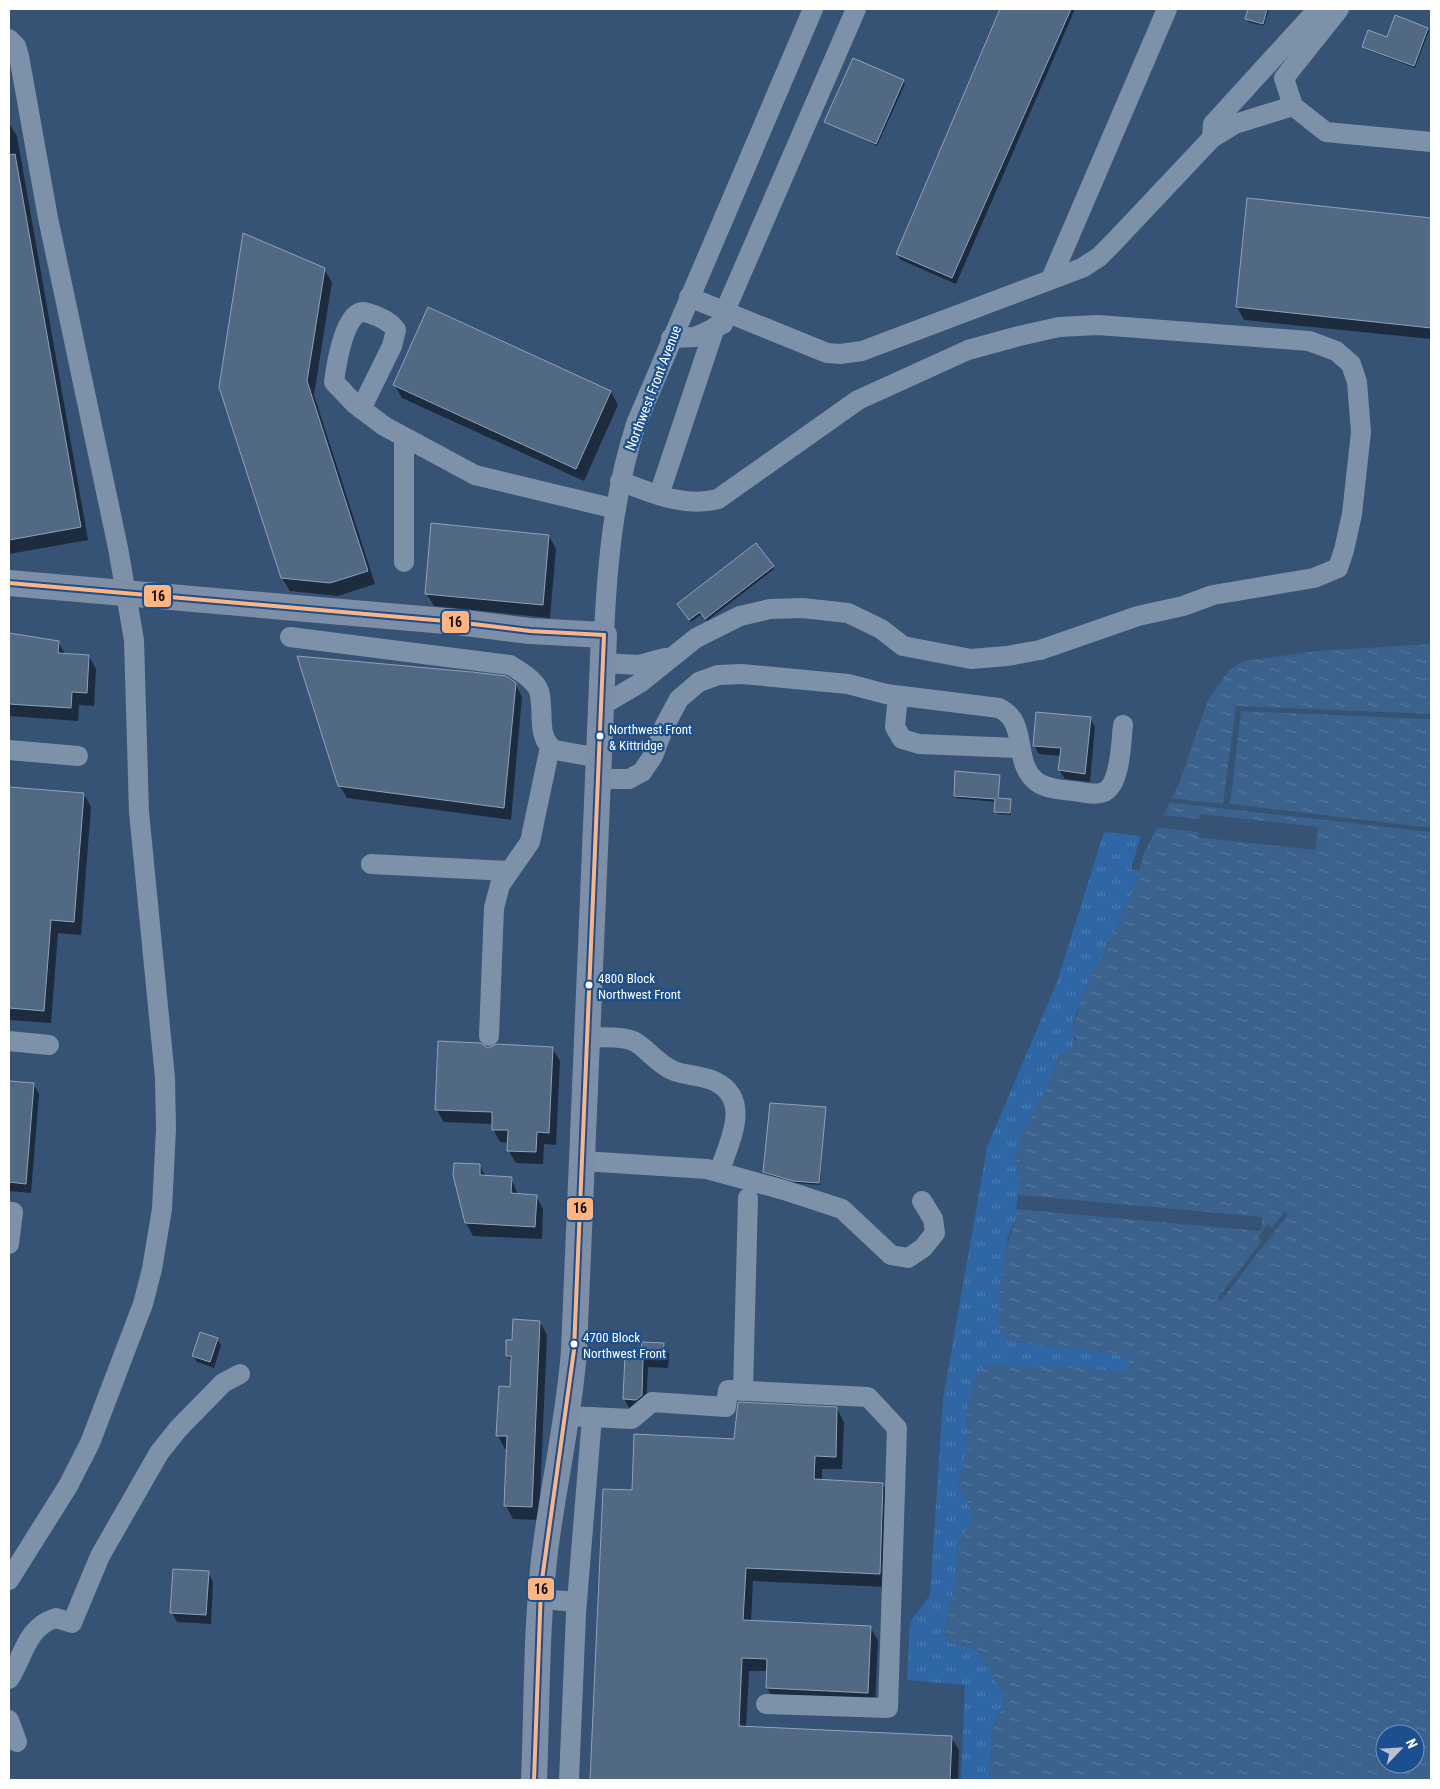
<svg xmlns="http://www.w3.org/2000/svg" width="1440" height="1789" font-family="'Roboto Condensed',sans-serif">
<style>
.grass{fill:url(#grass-tufts)}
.water{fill:url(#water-ripples);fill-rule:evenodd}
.pier{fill:#365274}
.shadow{fill:#0007}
.building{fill:#526984;stroke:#92a2b6}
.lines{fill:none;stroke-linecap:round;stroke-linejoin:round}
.minor{stroke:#7d92a8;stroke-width:20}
.major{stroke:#7d8ea7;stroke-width:26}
.major-bridge{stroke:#7d8ea7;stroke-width:26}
.bus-1-casing{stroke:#1b4f8f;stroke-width:8}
.bus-1{stroke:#ffb580;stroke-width:4}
.bus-dot{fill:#fff;stroke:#1b4f8f;stroke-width:2}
.labels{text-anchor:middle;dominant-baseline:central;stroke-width:4.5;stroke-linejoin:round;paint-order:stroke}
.bus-label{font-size:13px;fill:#fff;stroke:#1b4f8f;text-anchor:start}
.street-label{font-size:14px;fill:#fff;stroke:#1b4f8f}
.line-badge{stroke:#1b4f8f;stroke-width:2}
.pale-badge-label{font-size:14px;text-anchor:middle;font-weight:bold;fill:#111}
</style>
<defs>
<pattern id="grass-tufts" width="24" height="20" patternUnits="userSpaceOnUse" patternTransform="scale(1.25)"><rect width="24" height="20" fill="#2f66a5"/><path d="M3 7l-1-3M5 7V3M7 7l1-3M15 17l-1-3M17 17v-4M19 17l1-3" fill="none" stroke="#4e7db2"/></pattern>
<pattern id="water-ripples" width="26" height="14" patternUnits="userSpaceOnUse" patternTransform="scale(1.25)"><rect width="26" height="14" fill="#3b618d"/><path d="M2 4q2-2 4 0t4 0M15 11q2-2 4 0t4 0" fill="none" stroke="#58799e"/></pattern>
</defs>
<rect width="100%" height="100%" fill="#365274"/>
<path class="grass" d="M1104,832L1141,836L1131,869L1140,871C1127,916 1098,956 1081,1001C1079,1007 1073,1019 1073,1026C1073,1042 1081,1049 1060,1055L1046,1090L1020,1136L1016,1155L1020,1198L1017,1216L1007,1239L1014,1342L1113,1353L1126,1358L1129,1361V1369L1116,1372L1087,1368H1017L997,1365L982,1368L974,1382L967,1413L968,1448L958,1484L972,1511L973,1519L958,1545L956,1585L944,1629L949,1642L973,1648L984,1658L1004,1697L1003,1706L992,1730L989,1780H961L965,1685L907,1680L910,1622L930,1595L943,1399L987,1147L1057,982Z"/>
<path class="water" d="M1431,644V1780H989L992,1729L1003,1706L1004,1697L984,1658L973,1648L949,1642L945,1637L944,1629L956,1585L958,1545L973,1519L972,1511L958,1484L968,1448L967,1413L974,1382L982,1368L997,1365L1017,1368H1087L1116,1372L1129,1369V1362L1126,1358L1113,1353L1014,1342L1005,1339L999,1328V1309L1003,1257L1017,1216L1020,1198L1016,1155L1020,1136L1046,1090L1060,1055C1070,1052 1075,1049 1076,1038L1071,1034L1081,1000L1098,962L1130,899L1145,851L1179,784L1208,700L1229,670L1244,661L1317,651ZM1385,1734H1415V1764H1385Z"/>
<g class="pier">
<path d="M1236,706L1431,714V719L1241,711L1230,804L1431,828V832L1167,802L1169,798L1223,804Z"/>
<path d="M1200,814L1318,827L1315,850L1197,837L1198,832L1154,827L1160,815L1199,819Z"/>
<path d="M1018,1195L1262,1217L1261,1231L1016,1209Z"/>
<path d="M1285,1211L1288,1214L1221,1301L1218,1298L1261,1242L1258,1238L1267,1225L1272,1228Z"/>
</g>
<g class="shadow">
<path d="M1002,9H1075L956,284L901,260L897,254Z"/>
<path d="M1250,9H1269L1264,26L1248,22L1247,19Z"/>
<path d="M1428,29L1429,31L1415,68L1365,49L1363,46Z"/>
<path d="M903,81L905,84L877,146L826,121Z"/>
<path d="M9,123L17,136L88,540L9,554Z"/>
<path d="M1248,200L1431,219V339L1244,320L1237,307Z"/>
<path d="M324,269L332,282L314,395L375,584L338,596L290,591L282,578L220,386Z"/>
<path d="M429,309L611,392L618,405L584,481L402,398L394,384Z"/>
<path d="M549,536L556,549L550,618L434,606L426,593Z"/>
<path d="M773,567L774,569L707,621L702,614L691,622L680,607Z"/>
<path d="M9,634L58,642L65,654L89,656L96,669L94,706L79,705L78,721L9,716Z"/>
<path d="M515,683L522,697L511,820L347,798L339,785Z"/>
<path d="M1090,718L1095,727L1090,782L1065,779L1059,770L1061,756L1039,754L1034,745Z"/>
<path d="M999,776V799L1010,800L1011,815L997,814L996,802L956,798L955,796Z"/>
<path d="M9,788L84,794L91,807L81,935L58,933L51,1023L9,1020Z"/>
<path d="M552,1048L560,1061L556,1145L544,1144L543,1164L516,1163L508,1150L509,1143L500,1142L493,1129V1124L444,1122L436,1109L488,1049Z"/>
<path d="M9,1082L34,1085L39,1094L31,1193L9,1191Z"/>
<path d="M825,1109L820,1185L795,1183L766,1174L764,1172Z"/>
<path d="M480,1166L486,1177L511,1178L518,1195L536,1196L543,1209L542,1239L473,1236L466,1223Z"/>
<path d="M540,1322L547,1335L539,1520L513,1519L506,1506L508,1449H505L498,1436L511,1388L512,1364L507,1355L513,1342Z"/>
<path d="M217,1339L221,1345L214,1368L197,1362L193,1356Z"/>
<path d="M663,1344L669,1354L668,1368L648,1367L646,1405L630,1409L624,1399L642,1356Z"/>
<path d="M837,1409L844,1422L842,1469H822V1481L883,1484L890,1497L887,1587L753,1581L751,1621L870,1627L878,1640L875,1705L775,1701L767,1688L768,1671H749L746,1728L951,1737L959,1750L958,1780H591L604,1490L633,1492L736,1440Z"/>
<path d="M208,1572L213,1582L211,1624L177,1622L172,1613Z"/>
</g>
<g class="building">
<path d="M1000,9H1071L952,278L896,254Z"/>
<path d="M1248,9H1267L1263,24L1245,19Z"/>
<path d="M1395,15L1428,28L1414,66L1362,47L1368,30L1387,37Z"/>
<path d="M853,58L904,80L876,144L824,122Z"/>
<path d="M15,154L81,527L9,540V155Z"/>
<path d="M1247,198L1431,218V328L1236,307Z"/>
<path d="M243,233L325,268L307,381L368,571L330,583L281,578L219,387Z"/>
<path d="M428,307L611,391L576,469L393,385Z"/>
<path d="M431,523L549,535L543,605L425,594Z"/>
<path d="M756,543L774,566L705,619L700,612L689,620L677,604Z"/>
<path d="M9,633L59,641L58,653L89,655L87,693L72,692L71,708L9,704Z"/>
<path d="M297,656L472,672L506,676L516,683L504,808L338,786Z"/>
<path d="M1036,712L1091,717L1085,774L1058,770L1061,748L1033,746Z"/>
<path d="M955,771L1000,775L998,798L1011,799L1010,813L994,812L995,799L954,796Z"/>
<path d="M9,787L84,793L74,922L51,920L44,1011L9,1008Z"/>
<path d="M438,1041L480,1043L488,1048L497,1044L553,1047L549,1133L537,1132L536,1152L507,1151L508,1130H492V1112L435,1110Z"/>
<path d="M9,1081L34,1083L26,1184L9,1182Z"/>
<path d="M770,1103L826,1107L819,1183L793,1181L763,1172Z"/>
<path d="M454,1163L480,1164V1175L512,1177L511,1193L537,1195L535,1227L465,1223L453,1175Z"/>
<path d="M513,1319L540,1321L532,1507L504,1506L507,1436H496L499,1386L510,1387L511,1356H506V1340H512Z"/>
<path d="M200,1332L218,1338L210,1362L192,1356Z"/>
<path d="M642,1342L664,1343L663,1359L643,1358L642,1395L636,1400L623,1399L625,1354L641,1355Z"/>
<path d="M738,1402L837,1407L836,1457L815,1456L814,1479L883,1483L880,1574L746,1568L743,1620L871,1626L868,1693L766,1688L767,1659L742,1658L739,1726L952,1736L950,1780H590L603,1489L632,1490L634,1434L734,1439Z"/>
<path d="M173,1569L209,1571L206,1615L170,1613Z"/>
</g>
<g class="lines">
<g class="minor">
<path d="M1339,9L1284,78L1293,106L1326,132L1431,142"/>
<path d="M9,39L16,46L19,56L48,218L118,548L134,640L139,812L165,1078L166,1129L162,1209L152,1269L143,1304L90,1443L68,1486L9,1580"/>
<path d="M1212,138L1213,124L1318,9"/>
<path d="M1051,279L1167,9"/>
<path d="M689,297L827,353L840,354L862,351L1082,268L1099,257L1113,243L1212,138L1235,124L1293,106"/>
<path d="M725,311L856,9"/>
<path d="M671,338L695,337L723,324"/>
<path d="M361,409L392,346L396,330C391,322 383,319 374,315C371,314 366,312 363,312C344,312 336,367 334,382L355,404L384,426L475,475L616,509"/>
<path d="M404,437V562"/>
<path d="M659,495L715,327"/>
<path d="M604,635C607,563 614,493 636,424L813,9"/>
<path d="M290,637L510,665C520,671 535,680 539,691C545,710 535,738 555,750L600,758"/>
<path d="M603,663L639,665L665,658"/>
<path d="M898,696L895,727L902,739L919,744L1020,748"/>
<path d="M601,706L640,683L696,638L740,616L770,609L802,608L848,613L881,629L903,646L971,659L1007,656L1040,650L1138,616L1183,606L1213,595L1314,578L1338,568L1344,550L1352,514L1361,432L1357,382L1351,364L1336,351L1309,341L1098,325L1059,327L1019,336L968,350L858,400L718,499C684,508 651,493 620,481"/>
<path d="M9,750L78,756"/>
<path d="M599,779H629L642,772L653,756L664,727L679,699L699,682L718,675L742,674L848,684L886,694L999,708C1030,723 1011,762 1037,782C1047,789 1062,790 1073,791C1083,792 1094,796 1104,792C1121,784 1121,741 1123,725"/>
<path d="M371,864L508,871"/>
<path d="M489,1036L494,908L500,885L530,842L550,747"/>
<path d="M588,1037C603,1038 625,1035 637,1043C650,1052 659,1065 674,1071C687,1076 701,1075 714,1081C753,1099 729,1143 719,1172"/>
<path d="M9,1041L49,1045"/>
<path d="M583,1161L707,1169L784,1190L842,1209L891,1255L908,1258L923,1248L935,1233L933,1219L922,1201"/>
<path d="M9,1212H13L9,1244"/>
<path d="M743,1391L748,1198"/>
<path d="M567,1416L632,1419L652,1402L726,1407L728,1390L868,1397L897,1428L888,1708L766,1704"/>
<path d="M541,1599L577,1602"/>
<path d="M9,1679C24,1656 26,1627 56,1618L72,1623L100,1556L159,1453L178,1429L223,1383L240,1374"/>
<path d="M9,1720L17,1742"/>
<path d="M569,1780L576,1614L592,1417"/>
</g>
<path class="major" d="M457,622L530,631L604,635L574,1350C569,1421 552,1490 544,1560C536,1633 537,1707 534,1780"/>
<path class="major-bridge" d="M9,583L457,622"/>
<g class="bus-1-casing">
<g id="bus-1">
<path d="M9,583L457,622L530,631L604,635"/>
<path d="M534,1780L541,1587L574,1350L604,635"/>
</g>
</g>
<use href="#bus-1" class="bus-1"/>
</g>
<g class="bus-dot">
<circle cx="600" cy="736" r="4.5"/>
<circle cx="589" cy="985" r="4.5"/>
<circle cx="574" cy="1344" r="4.5"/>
</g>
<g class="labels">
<g class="bus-label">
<text x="609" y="729">Northwest Front<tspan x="609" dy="16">&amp; Kittridge</tspan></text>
<text x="598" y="978">4800 Block<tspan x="598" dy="16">Northwest Front</tspan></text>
<text x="583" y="1337">4700 Block<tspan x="583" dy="16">Northwest Front</tspan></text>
</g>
<g class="street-label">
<text transform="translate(653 388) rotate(-69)">Northwest Front Avenue</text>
</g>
</g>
<g class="line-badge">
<rect x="143" y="584" width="29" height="24" rx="5" fill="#ffb580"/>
<rect x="441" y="610" width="29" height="24" rx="5" fill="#ffb580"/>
<rect x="566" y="1197" width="28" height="24" rx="5" fill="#ffb580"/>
<rect x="527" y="1577" width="28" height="24" rx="5" fill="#ffb580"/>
</g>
<g class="pale-badge-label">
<text x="158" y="601">16</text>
<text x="455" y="627">16</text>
<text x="580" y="1213">16</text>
<text x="541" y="1594">16</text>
</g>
<rect width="1440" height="1789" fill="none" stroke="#ffffff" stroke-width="20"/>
<g transform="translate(1400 1749) rotate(65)"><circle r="24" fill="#1b4f8f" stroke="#7695bc"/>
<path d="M0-4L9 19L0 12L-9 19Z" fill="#b9c2ce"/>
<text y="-8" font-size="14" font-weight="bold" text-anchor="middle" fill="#ffffff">N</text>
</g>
</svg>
